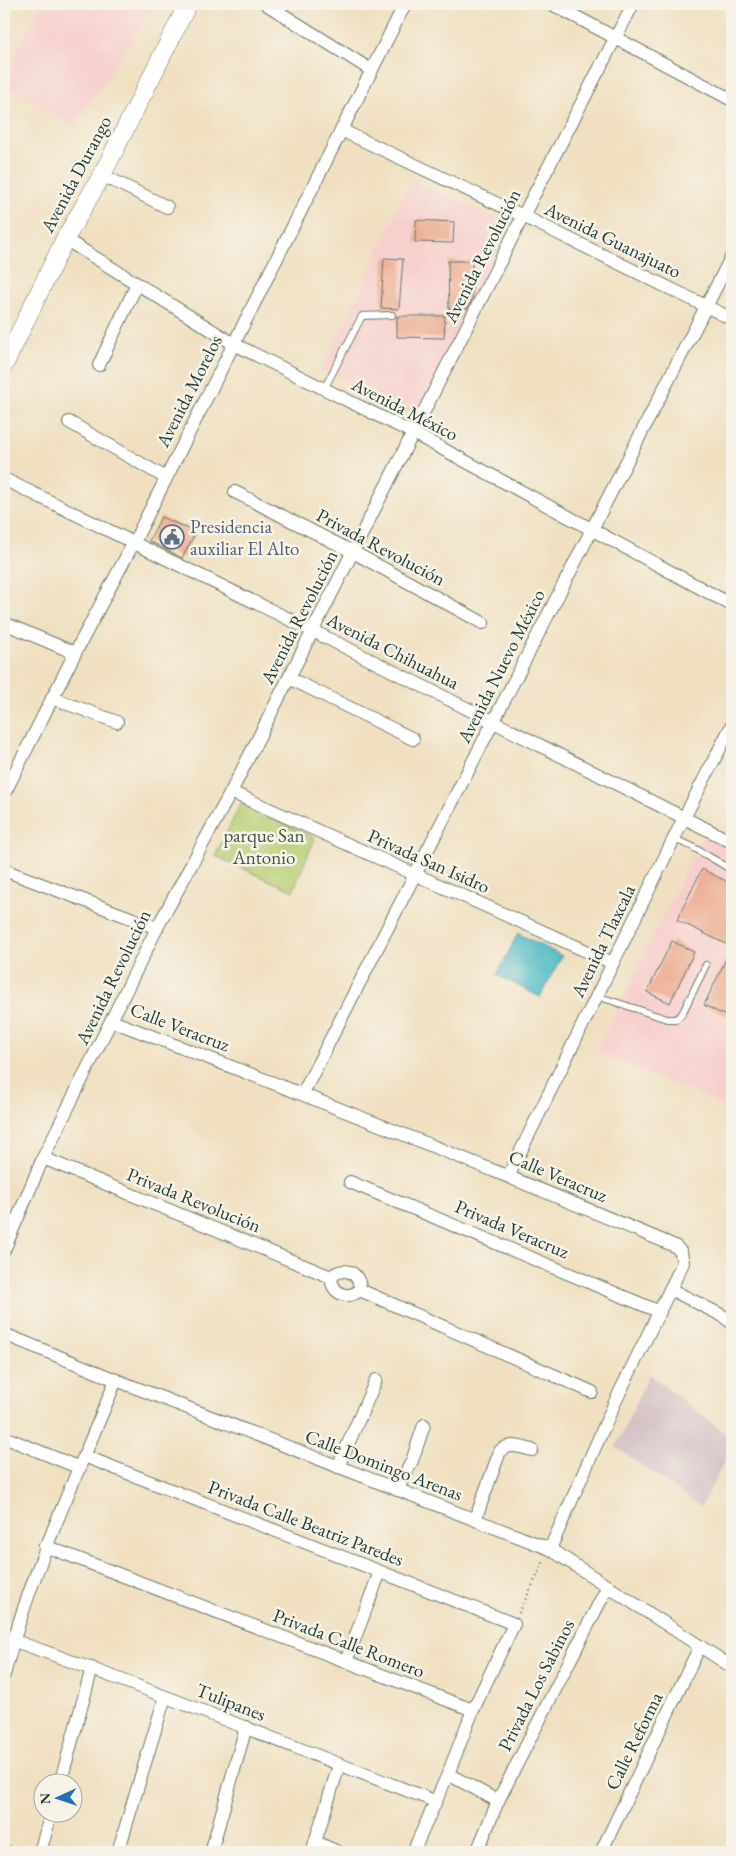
<svg xmlns="http://www.w3.org/2000/svg" width="736" height="1856" font-family="'EB Garamond',serif">
<style>
.built{fill:#f7d0cd}
.industrial{fill:#d2bec3}
.green{fill:#b6cd72;stroke:#6a8553}
.water{fill:#4bb9c4;stroke:#357b7c}
.building{fill:#edb095}
.lines{fill:none;stroke-linecap:round;stroke-linejoin:round}
.lane-casing{stroke:#687665;stroke-width:8}
.street-casing{stroke:#687665;stroke-width:14}
.secondary-casing{stroke:#687665;stroke-width:19}
.path{stroke:#687665;stroke-width:2.5;stroke-dasharray:1 4;stroke-linecap:butt}
.lane{stroke:#fff;stroke-width:6}
.street{stroke:#fff;stroke-width:12}
.secondary{stroke:#fff;stroke-width:18}
.labels{text-anchor:middle;dominant-baseline:central;stroke-width:5;stroke-linejoin:round;paint-order:stroke}
.street-label{font-size:19px;fill:#1f3d34;stroke:#f7f3e8}
.service-label{font-size:19px;fill:#4e5e75;stroke:#f7f3e8;text-anchor:start}
.park-label{font-size:19px;fill:#3d5a40;stroke:#f7f3e8}
</style>
<rect width="100%" height="100%" fill="#f7f3e8"/>
<filter id="ink" filterUnits="userSpaceOnUse"><feTurbulence type="fractalNoise" baseFrequency=".02" numOctaves="2"/><feDisplacementMap in="SourceGraphic" scale="10" xChannelSelector="R" yChannelSelector="G"/><feConvolveMatrix kernelMatrix="1 2 1 2 8 2 1 2 1" color-interpolation-filters="sRGB"/></filter>
<filter id="wash" filterUnits="userSpaceOnUse"><feTurbulence type="fractalNoise" baseFrequency=".0096" numOctaves="4" result="noise"/><feDisplacementMap in="SourceGraphic" scale="20" xChannelSelector="R" yChannelSelector="G"/><feGaussianBlur stdDeviation="1.12" result="paint"/><feColorMatrix in="noise" values="0 0 0 0 0 0 0 0 0 0 0 0 0 0 0 0 0 1.4 0 .05"/><feComposite in="paint" operator="in"/></filter>
<g filter="url(#wash)">
<rect width="100%" height="100%" fill="#f0e0c1"/>
<g class="built">
<path d="M44,4H157L73,128L6,85L19,43Z"/>
<path d="M411,180L509,224L418,413L322,371Z"/>
<path d="M703,835L732,850V1109L596,1052Z"/>
</g>
<path class="industrial" d="M649,1374L732,1438V1447L701,1507L616,1447Z"/>
<path class="green" d="M241,803L315,838L293,891L215,856Z"/>
<path class="water" d="M518,933L562,956L540,997L497,975Z"/>
<g id="blocks">
<g class="building">
<path d="M416,220L454,222L453,243L415,242Z"/>
<path d="M384,258L403,259L399,309L381,308Z"/>
<path d="M448,261H472V299L467,309H449Z"/>
<path d="M397,316H445L444,338L397,337Z"/>
<path d="M161,517L196,532L182,558L149,541Z"/>
<path d="M702,869L732,884V947L677,920Z"/>
<path d="M672,941L694,952L670,1003L647,992Z"/>
<path d="M732,947V1004L726,1016L704,1005Z"/>
</g>
</g>
</g>
<g filter="url(#ink)">
<use href="#blocks" fill-opacity="0" stroke="#687665" stroke-width="1"/>
<g class="lines">
<g class="lane-casing">
<g id="lane">
<path d="M324,389L362,316L392,315"/>
<path d="M674,839L691,846L732,870"/>
<path d="M597,996L667,1019H676L682,1014L706,965"/>
</g>
</g>
<g class="street-casing">
<g id="street">
<path d="M266,4L371,70"/>
<path d="M552,4L732,100"/>
<path d="M341,130L523,216L732,319"/>
<path d="M102,175L167,207"/>
<path d="M65,239L234,344L413,433L732,605"/>
<path d="M99,365L137,284"/>
<path d="M69,422L166,478"/>
<path d="M4,479L313,631L732,842"/>
<path d="M235,492L353,552L483,623"/>
<path d="M4,623L75,653"/>
<path d="M289,678L413,739"/>
<path d="M52,698L117,722"/>
<path d="M231,792L613,963"/>
<path d="M4,794L75,653L134,542L405,4"/>
<path d="M4,870L157,928"/>
<path d="M112,1021C301,1093 489,1167 675,1246L681,1252L683,1263L615,1402L550,1549"/>
<path d="M303,1093L732,256"/>
<path d="M43,1158L331,1277"/>
<path d="M509,1175L684,818L732,725"/>
<path d="M350,1182L660,1312"/>
<path d="M4,1250L43,1158L157,928L231,792L523,216L633,4"/>
<path d="M331,1277C344,1265 360,1272 360,1290"/>
<path d="M331,1277C332,1293 347,1301 360,1290"/>
<path d="M670,1289L723,1316L732,1323"/>
<path d="M360,1290L592,1392"/>
<path d="M4,1334L116,1380L550,1549L732,1667"/>
<path d="M4,1437L80,1468"/>
<path d="M84,1456L514,1624L473,1710L448,1774L413,1852"/>
<path d="M338,1467L376,1380"/>
<path d="M397,1490L412,1461L424,1425"/>
<path d="M475,1520L500,1451C510,1442 520,1447 532,1450"/>
<path d="M45,1546L473,1710"/>
<path d="M12,1640C155,1690 294,1748 435,1801"/>
<path d="M346,1661L380,1572"/>
<path d="M4,1675C30,1573 76,1478 116,1380"/>
<path d="M448,1774L498,1801"/>
<path d="M60,1784L92,1668"/>
<path d="M315,1842L338,1852"/>
<path d="M4,1851L7,1852"/>
<path d="M40,1852L51,1814"/>
<path d="M118,1852L165,1697"/>
<path d="M211,1852L246,1727"/>
<path d="M312,1852L339,1765"/>
<path d="M477,1852L498,1801L608,1586"/>
<path d="M601,1852L700,1646"/>
</g>
</g>
<g class="secondary-casing">
<path id="secondary" d="M4,365L65,239L102,175L188,4"/>
</g>
<path class="path" d="M519,1613L545,1559"/>
<use href="#lane" class="lane"/>
<use href="#street" class="street"/>
<use href="#secondary" class="secondary"/>
</g>
</g>
<defs>
<g id="civic-ring" transform="scale(1.25)"><circle r="9.5" fill="#f7f3e8" stroke="#5c6f8a" stroke-width="1.5"/><path d="M-.6-6.5H3V-4.5H.6V-3L4-1V1h2V6H-6V1h2V-1L-.6-3ZM-1.2 2.5V6h2.4V2.5Z" fill="#5c6f8a"/></g>
</defs>
<g fill-rule="evenodd">
<use href="#civic-ring" x="172" y="537"/>
</g>
<g class="labels">
<g class="street-label">
<text transform="translate(76 174) rotate(-62)">Avenida Durango</text>
<text transform="translate(613 240) rotate(26)">Avenida Guanajuato</text>
<text transform="translate(482 256) rotate(-63)">Avenida Revolución</text>
<text transform="translate(189 391) rotate(-63)">Avenida Morelos</text>
<text transform="translate(405 409) rotate(27)">Avenida México</text>
<text transform="translate(381 547) rotate(28)">Privada Revolución</text>
<text transform="translate(299 617) rotate(-63)">Avenida Revolución</text>
<text transform="translate(393 651) rotate(27)">Avenida Chihuahua</text>
<text transform="translate(501 666) rotate(-63)">Avenida Nuevo México</text>
<text transform="translate(429 861) rotate(24)">Privada San Isidro</text>
<text transform="translate(603 941) rotate(-64)">Avenida Tlaxcala</text>
<text transform="translate(113 977) rotate(-64)">Avenida Revolución</text>
<text transform="translate(180 1027) rotate(21)">Calle Veracruz</text>
<text transform="translate(558 1176) rotate(23)">Calle Veracruz</text>
<text transform="translate(194 1200) rotate(22)">Privada Revolución</text>
<text transform="translate(512 1229) rotate(23)">Privada Veracruz</text>
<text transform="translate(384 1465) rotate(21)">Calle Domingo Arenas</text>
<text transform="translate(306 1523) rotate(21)">Privada Calle Beatriz Paredes</text>
<text transform="translate(349 1643) rotate(21)">Privada Calle Romero</text>
<text transform="translate(536 1685) rotate(-63)">Privada Los Sabinos</text>
<text transform="translate(231 1702) rotate(21)">Tulipanes</text>
<text transform="translate(634 1741) rotate(-64)">Calle Reforma</text>
</g>
<g class="service-label">
<text x="190" y="526">Presidencia<tspan x="190" dy="22">auxiliar El Alto</tspan></text>
</g>
<g class="park-label">
<text x="264" y="835">parque San<tspan x="264" dy="22">Antonio</tspan></text>
</g>
</g>
<rect width="736" height="1856" fill="none" stroke="#f7f3e8" stroke-width="20"/>
<g transform="translate(58 1798) rotate(267)"><circle r="24" fill="#f7f3e8" stroke="#a1aaa0"/>
<path d="M0-4L9 19L0 12L-9 19Z" fill="#1f6fb2"/>
<text y="-8" font-size="14" font-weight="bold" text-anchor="middle" fill="#1f3d34">N</text>
</g>
</svg>
